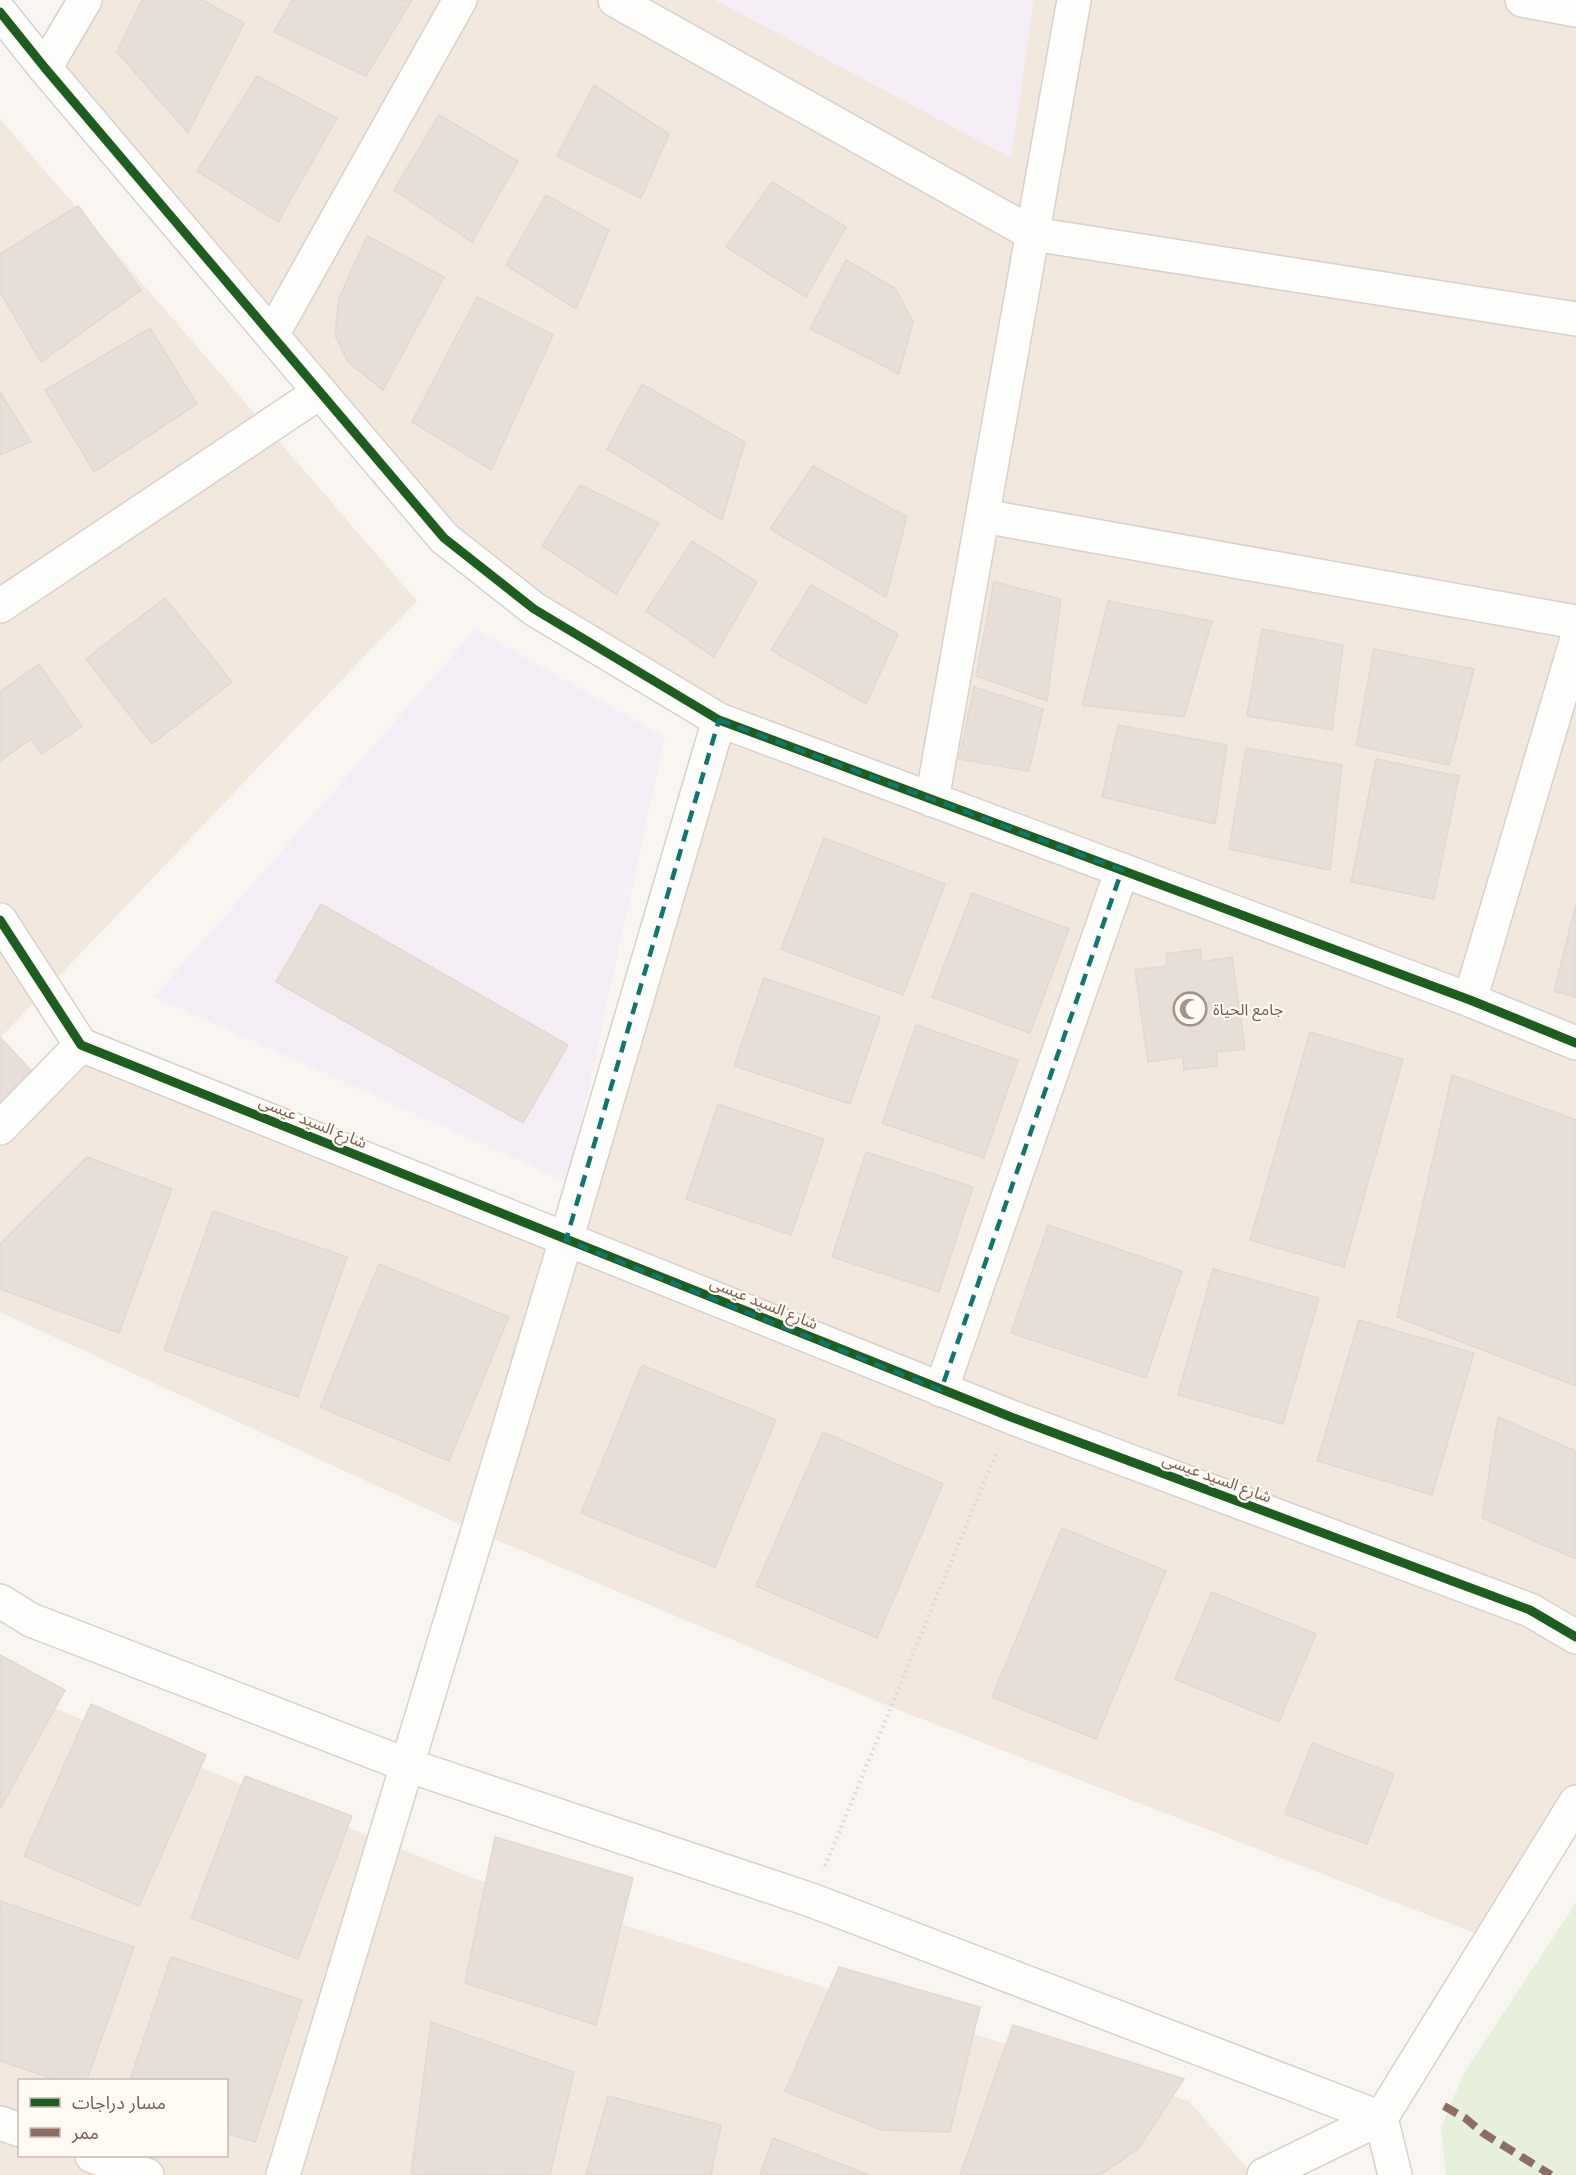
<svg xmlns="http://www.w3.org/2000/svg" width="1576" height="2175" font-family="Raleway,'Noto Sans Arabic',sans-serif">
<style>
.residential{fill:#f2e8de;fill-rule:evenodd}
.education{fill:#f6eef6}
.green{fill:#e7f0db}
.building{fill:#e6ded7;stroke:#e2d8d2;stroke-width:1.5}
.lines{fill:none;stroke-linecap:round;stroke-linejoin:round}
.minor-casing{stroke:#d7d1cb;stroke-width:36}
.path{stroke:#dcd5d0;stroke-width:4;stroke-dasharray:1.5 4.5;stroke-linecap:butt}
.minor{stroke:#fefefd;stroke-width:33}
.quiet{stroke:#8d6e63;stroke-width:8;stroke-dasharray:15 8;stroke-linecap:butt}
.cycleway-casing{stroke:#fffaf3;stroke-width:13}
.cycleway{stroke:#1b5e20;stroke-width:9}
.marked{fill:none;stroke:#0f766e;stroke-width:4.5;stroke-dasharray:12 8;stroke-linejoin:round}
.labels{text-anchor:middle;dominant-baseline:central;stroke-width:4.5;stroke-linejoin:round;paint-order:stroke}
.poi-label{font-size:16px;fill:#7a5c4d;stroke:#fffaf3;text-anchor:start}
.street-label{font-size:16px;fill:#7a5c4d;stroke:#fffaf3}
</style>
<rect width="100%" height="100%" fill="#f9f5f0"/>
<g class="residential">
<path d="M85,0H1576V1802L1490,1939L891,1707L477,1532L0,1312V1128L81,1045L576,1244L719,720L444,538L45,68Z"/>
<path d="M0,119L417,601L0,1038Z"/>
<path d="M0,1686L470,1877L1189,2101L1253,2175H0ZM20,2080H226V2156H20Z"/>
</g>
<g class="education">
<path d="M715,0H1034L1011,158Z"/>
<path d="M476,629L665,737L568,1182L154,997Z"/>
</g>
<path class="green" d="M1576,1903V2175H1446L1441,2128L1464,2073Z"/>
<g class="building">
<path d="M142,0H203L244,23L188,133L117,52Z"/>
<path d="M292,0H412L366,76L274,32Z"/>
<path d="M257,76L337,118L278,222L197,171Z"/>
<path d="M594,85L669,134L641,198L557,156Z"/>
<path d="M439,115L518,161L472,242L394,190Z"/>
<path d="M772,182L846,227L806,297L726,247Z"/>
<path d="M546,195L609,230L576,309L506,265Z"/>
<path d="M78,206L141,290L41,362L0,292V254Z"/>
<path d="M367,236L444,277L383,390L348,362L335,335L339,298Z"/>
<path d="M846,260L895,288L913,322L899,374L810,329Z"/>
<path d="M477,297L553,335L491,470L412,422Z"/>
<path d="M150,328L197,404L94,472L45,390Z"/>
<path d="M642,384L745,442L722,520L607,449Z"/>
<path d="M0,392L31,442L0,455Z"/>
<path d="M813,466L907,517L886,597L770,529Z"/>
<path d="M580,485L659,523L616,594L542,546Z"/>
<path d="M692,541L757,582L714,657L646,611Z"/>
<path d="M994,582L1061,599L1047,701L976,676Z"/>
<path d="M811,585L898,634L866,704L771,650Z"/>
<path d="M165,598L232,682L152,744L86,659Z"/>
<path d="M1108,601L1212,621L1184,717L1082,705Z"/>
<path d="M1262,629L1343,645L1332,730L1247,716Z"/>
<path d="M1374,649L1474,669L1449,765L1356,746Z"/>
<path d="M39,664L82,726L42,754L31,739L0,761V692Z"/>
<path d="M974,687L1043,709L1029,771L959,759Z"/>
<path d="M1118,725L1227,745L1215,824L1102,797Z"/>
<path d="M1246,748L1342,765L1330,870L1229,849Z"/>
<path d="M1376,759L1459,776L1434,899L1351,882Z"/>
<path d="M824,838L945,884L903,995L781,949Z"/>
<path d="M972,893L1069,929L1030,1033L932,997Z"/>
<path d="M321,904L568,1045L523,1123L276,982Z"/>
<path d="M1576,904V997L1554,991Z"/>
<path d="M1200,949L1202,962L1232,957L1245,1049L1216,1052L1218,1066L1184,1070L1183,1057L1148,1062L1135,970L1167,966L1166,954Z"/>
<path d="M764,978L880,1017L850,1104L734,1066Z"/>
<path d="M916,1025L1018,1060L984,1158L882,1123Z"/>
<path d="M1310,1032L1403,1059L1344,1267L1250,1240Z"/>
<path d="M0,1037L35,1075L0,1107Z"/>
<path d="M1452,1075L1576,1120V1386L1397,1317Z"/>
<path d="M718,1104L824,1139L791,1235L686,1199Z"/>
<path d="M866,1152L973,1187L939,1292L832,1257Z"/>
<path d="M87,1157L172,1189L119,1333L0,1289V1244Z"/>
<path d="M213,1211L347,1257L298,1397L164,1350Z"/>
<path d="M1048,1225L1182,1271L1146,1378L1011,1333Z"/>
<path d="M379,1264L509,1317L449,1461L320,1407Z"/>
<path d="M1213,1269L1319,1298L1283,1424L1178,1395Z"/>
<path d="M1359,1320L1474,1353L1432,1495L1317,1461Z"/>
<path d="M642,1365L776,1420L715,1567L581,1513Z"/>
<path d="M1498,1417L1576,1451V1559L1482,1518Z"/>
<path d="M823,1432L943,1484L877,1638L756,1586Z"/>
<path d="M1062,1528L1166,1571L1096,1739L992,1697Z"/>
<path d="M1212,1592L1316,1634L1279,1722L1175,1679Z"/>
<path d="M0,1655L65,1690L0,1809Z"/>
<path d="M91,1704L206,1755L139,1906L24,1856Z"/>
<path d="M1312,1743L1394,1774L1367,1844L1285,1814Z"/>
<path d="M245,1776L352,1816L298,1959L191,1918Z"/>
<path d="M495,1837L633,1878L596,2025L465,1983Z"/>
<path d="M0,1901L134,1947L87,2080H56L0,2061Z"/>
<path d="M171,1957L302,2000L255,2142L226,2133V2080H130Z"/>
<path d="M839,1967L980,2007L950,2132L882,2130L785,2091Z"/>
<path d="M431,2022L574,2072L550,2175L411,2174Z"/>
<path d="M1013,2025L1184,2079L1138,2149L1100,2175H960Z"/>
<path d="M608,2096L721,2125L711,2175H586Z"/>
<path d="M773,2138L869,2175H760Z"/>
</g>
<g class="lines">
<g class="minor-casing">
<g id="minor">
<path d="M615,0L1033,234L1576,319"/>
<path d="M1522,0L1576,10"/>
<path d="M0,12L45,68L444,538L534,609L719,720L1470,1000L1576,1043"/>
<path d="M45,68L85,0"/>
<path d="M272,335L460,0"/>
<path d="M983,516L1576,622"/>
<path d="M0,606L320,392"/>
<path d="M932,800L1074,0"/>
<path d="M0,920L81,1045L1011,1417L1530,1610L1576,1637"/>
<path d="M1470,1000L1576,642"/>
<path d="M0,1128L81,1045"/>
<path d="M941,1390L1122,870"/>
<path d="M0,1601L31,1620L407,1765L811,1900L1381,2118L1395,2175"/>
<path d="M0,2123L20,2130"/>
<path d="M92,2156L147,2175"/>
<path d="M283,2175L566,1240L719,720"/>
<path d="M1264,2175L1381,2118L1576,1802"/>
</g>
</g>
<path class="path" d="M825,1866L997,1451"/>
<use href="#minor" class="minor"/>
<path class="quiet" d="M1444,2106L1465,2118L1483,2133L1551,2175"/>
<g class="cycleway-casing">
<g id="cycleway">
<path d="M0,12L45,68L444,538L534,609L719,720L1470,1000L1576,1043"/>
<path d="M0,920L81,1045L1011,1417L1530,1610L1576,1637"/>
</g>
</g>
<use href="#cycleway" class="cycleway"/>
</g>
<path class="marked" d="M719,720L1122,870L941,1390L566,1240Z"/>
<defs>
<g id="mosque-ring" transform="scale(1.725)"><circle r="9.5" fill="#fffaf3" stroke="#a69286" stroke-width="1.5"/><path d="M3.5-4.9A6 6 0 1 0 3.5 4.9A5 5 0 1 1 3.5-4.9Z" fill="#a69286"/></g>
</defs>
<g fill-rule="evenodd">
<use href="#mosque-ring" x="1190" y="1009"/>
</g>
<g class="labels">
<g class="poi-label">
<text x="1213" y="1009">جامع الحياة</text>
</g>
<g class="street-label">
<text transform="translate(313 1122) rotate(22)">شارع السيد عيسى</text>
<text transform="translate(764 1303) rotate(22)">شارع السيد عيسى</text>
<text transform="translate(1217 1478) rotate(20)">شارع السيد عيسى</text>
</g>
</g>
<rect x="18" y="2079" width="210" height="78" fill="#fffaf3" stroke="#cabbb1" stroke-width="1.5"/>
<rect x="30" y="2098" width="30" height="9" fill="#1b5e20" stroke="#cabbb1" stroke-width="1.5"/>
<text x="72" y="2109" font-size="18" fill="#7a5c4d">مسار دراجات</text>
<rect x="30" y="2128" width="30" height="9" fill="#8d6e63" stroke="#cabbb1" stroke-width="1.5"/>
<text x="72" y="2139" font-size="18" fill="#7a5c4d">ممر</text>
</svg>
